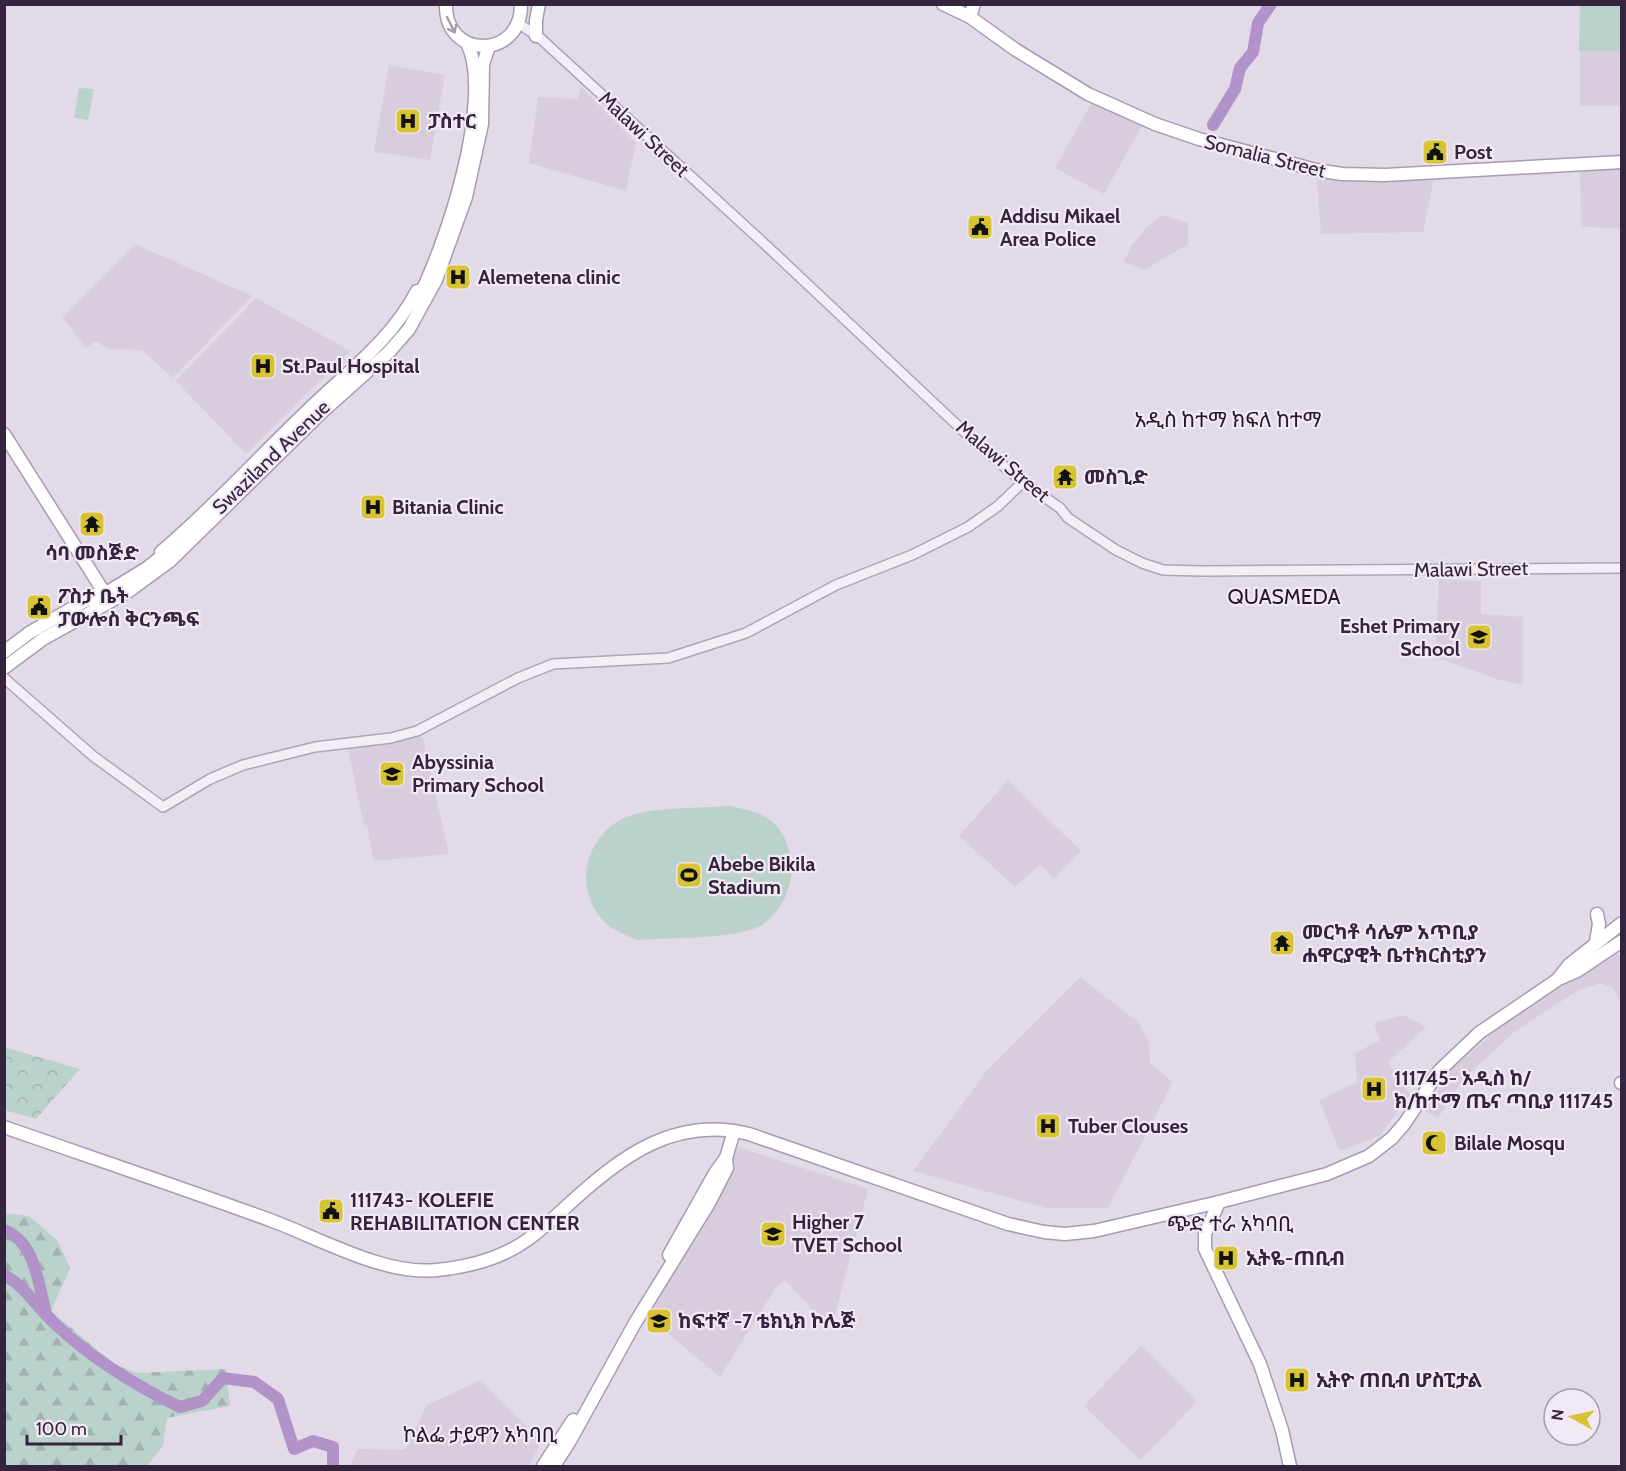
<svg xmlns="http://www.w3.org/2000/svg" width="1626" height="1471" font-family="Cabin,'Noto Sans Ethiopic',sans-serif">
<style>
.built{fill:#d7cddc}
.forest{fill:url(#forest-firs)}
.park{fill:url(#park-crowns)}
.pitch{fill:#bbd1cc}
.lines{fill:none;stroke-linecap:round;stroke-linejoin:round}
.river{stroke:#b193ca;stroke-width:12}
.minor-casing{stroke:#aea4b4;stroke-width:12}
.major-casing{stroke:#aa99b3;stroke-width:15}
.minor{stroke:#f3eef5;stroke-width:9}
.major{stroke:#fff;stroke-width:12}
.oneway{stroke:#a49ca8}
.labels{text-anchor:middle;dominant-baseline:central;stroke-width:4.5;stroke-linejoin:round;paint-order:stroke}
.poi-label{font-size:20px;font-weight:bold;fill:#35243e;stroke:#f1eaf5;text-anchor:start}
.street-label{font-size:20px;fill:#35243e;stroke:#f1eaf5}
.neighbourhood-label{font-size:21px;fill:#27172e;stroke:#f1eaf5}
</style>
<defs>
<pattern id="forest-firs" width="22" height="20" patternUnits="userSpaceOnUse" patternTransform="scale(1.5)"><rect width="22" height="20" fill="#bbd1cc"/><path d="M5 1l3.5 6h-7zM16 11l3.5 6h-7z" fill="#a1b3b0"/></pattern>
<pattern id="park-crowns" width="20" height="18" patternUnits="userSpaceOnUse" patternTransform="scale(1.5)"><rect width="20" height="18" fill="#bbd1cc"/><path d="M2 6a3 3 0 1 1 6 0M12 15a3 3 0 1 1 6 0" fill="none" stroke="#a1b3b0"/></pattern>
</defs>
<rect width="100%" height="100%" fill="#e2dbe7"/>
<g class="built">
<rect x="1580" y="5" width="41" height="101"/>
<path d="M389,65L445,75L430,160L374,152Z"/>
<path d="M581,87L636,143L626,191L529,163L538,97L578,99Z"/>
<path d="M1092,102L1143,124L1104,194L1055,168Z"/>
<path d="M1621,161V228L1581,227L1580,162Z"/>
<path d="M1436,167L1423,232L1321,234L1316,168L1346,173Z"/>
<path d="M1162,215L1188,223V244L1144,270L1124,262L1131,246L1147,227Z"/>
<path d="M135,244L252,296L173,378L142,350L108,349L96,341L86,348L62,317Z"/>
<path d="M256,298L350,351L246,454L176,381Z"/>
<path d="M1439,579L1481,581V614L1523,617V685L1497,679L1435,657Z"/>
<path d="M419,732L420,735H422L449,854L374,861L367,825H364L348,748Z"/>
<path d="M1008,780L1081,851L1054,879L1041,864L1015,887L959,836Z"/>
<path d="M1618,954L1621,957V1000L1613,988L1600,983L1577,991L1514,1032L1462,1081L1438,1118L1425,1111L1451,1070L1507,1021L1584,964Z"/>
<path d="M1080,977L1138,1022L1149,1041L1150,1063L1173,1082L1108,1208H1046L913,1171L988,1069Z"/>
<path d="M1404,1015L1426,1027L1388,1062L1410,1095L1379,1136L1340,1151L1319,1100L1357,1082L1355,1053L1380,1040L1374,1023Z"/>
<path d="M738,1147L868,1189L831,1330L785,1280L775,1289L720,1377L646,1315Z"/>
<path d="M1141,1345L1197,1402L1140,1460L1084,1406Z"/>
<path d="M481,1380L541,1442L529,1466H350L358,1449L405,1450L427,1405Z"/>
</g>
<path class="forest" d="M5,1213L29,1216L57,1240L70,1268L51,1311L114,1364L137,1373L226,1369L230,1406L167,1418L163,1446L147,1466H5Z"/>
<path class="park" d="M4,1047L80,1069L36,1119L5,1110Z"/>
<g class="pitch">
<path d="M1580,5H1621V51H1579Z"/>
<path d="M79,88L94,89L88,120L74,118Z"/>
<path d="M730,806C748,810 767,813 779,829C801,858 793,907 760,926C737,939 666,938 637,940C626,935 613,931 605,922C572,890 585,836 624,818C647,807 703,808 730,806Z"/>
</g>
<g class="lines">
<g class="river">
<path d="M1213,125L1235,89L1240,68L1253,52L1258,23L1271,4"/>
<path d="M4,1230C36,1242 38,1284 46,1313"/>
<path d="M4,1275C25,1286 37,1307 54,1323C91,1358 134,1385 180,1407L202,1401L223,1378L254,1382L278,1399L294,1449L313,1441L333,1447V1466"/>
</g>
<g class="minor-casing">
<g id="minor">
<path d="M518,23L540,38L769,248L974,441L1023,482L1060,508L1068,518L1116,550L1142,563L1163,570L1202,571L1622,568"/>
<path d="M4,678L93,756L163,807L210,779L243,765L315,747L391,738L417,731L518,678L553,664L668,658L746,633L836,585L912,555L968,527L998,506L1023,482"/>
</g>
</g>
<g class="major-casing">
<g id="major">
<path d="M446,4C444,60 522,60 521,4"/>
<path d="M943,4L970,17L1016,50L1088,94L1155,124L1199,139L1316,170L1342,174L1385,175L1622,162"/>
<path d="M970,17L974,4"/>
<path d="M536,36V20L539,4"/>
<path d="M417,301C445,248 495,99 467,43"/>
<path d="M4,434L107,597"/>
<path d="M161,552C211,510 256,460 303,415C344,374 389,344 417,291"/>
<path d="M93,601L147,568L171,549"/>
<path d="M4,652L29,633L97,594"/>
<path d="M4,668L43,639L129,591L170,561L321,413L389,352L409,329L436,280L466,197L482,124L483,64L489,46"/>
<path d="M1596,942L1599,924L1597,914"/>
<path d="M1561,978L1577,971L1622,941"/>
<path d="M1621,1083H1622"/>
<path d="M4,1127C93,1158 182,1188 270,1220C319,1238 385,1276 437,1270C468,1267 502,1258 527,1240C542,1229 555,1217 568,1205C620,1157 675,1115 749,1134L1008,1224L1044,1232L1065,1234L1094,1231L1219,1202L1327,1174L1369,1156L1392,1138L1405,1123L1439,1071L1479,1033L1557,980L1569,965L1622,923"/>
<path d="M1219,1202L1205,1234V1249L1260,1364L1282,1430L1290,1466"/>
<path d="M669,1255L715,1173L725,1159"/>
<path d="M543,1466L573,1420"/>
<path d="M554,1466L571,1439L635,1323L709,1203L727,1168L726,1158L734,1131"/>
</g>
</g>
<use href="#minor" class="minor"/>
<use href="#major" class="major"/>
</g>
<defs><path id="oneway-shaft" d="M-6 0H5M1.5-3L5.5 0L1.5 3" fill="none" stroke-width="1.6" stroke-linecap="round" stroke-linejoin="round" transform="scale(1.5)"/></defs>
<use class="oneway" href="#oneway-shaft" transform="translate(451 25) rotate(64)"/>
<defs>
<g id="hospital-square" transform="scale(1.35)"><rect x="-9" y="-9" width="18" height="18" rx="4" fill="#d7c334" stroke="#f1eaf5"/><path d="M-5-5h3v3.5h4V-5h3V5h-3V1.5h-4V5h-3Z" fill="#111"/></g>
<g id="civic-square" transform="scale(1.35)"><rect x="-9" y="-9" width="18" height="18" rx="4" fill="#d7c334" stroke="#f1eaf5"/><path d="M-.6-6.5H3V-4.5H.6V-3L4-1V1h2V6H-6V1h2V-1L-.6-3ZM-1.2 2.5V6h2.4V2.5Z" fill="#111"/></g>
<g id="temple-square" transform="scale(1.35)"><rect x="-9" y="-9" width="18" height="18" rx="4" fill="#d7c334" stroke="#f1eaf5"/><path d="M0-6L5-2H3V0L6.5 2.5H4V6H1.5V3h-3V6H-4V2.5H-6.5L-3 0V-2H-5Z" fill="#111"/></g>
<g id="school-square" transform="scale(1.35)"><rect x="-9" y="-9" width="18" height="18" rx="4" fill="#d7c334" stroke="#f1eaf5"/><path d="M0-5L7-2L0 1L-7-2ZM-4 1L0 2.5L4 1V4Q0 6-4 4Z" fill="#111"/></g>
<g id="stadium-square" transform="scale(1.35)"><rect x="-9" y="-9" width="18" height="18" rx="4" fill="#d7c334" stroke="#f1eaf5"/><path d="M0-5a6.5 5 0 1 0 0 10a6.5 5 0 1 0 0-10ZM-3.5-1.8h7v3.6h-7Z" fill="#111"/></g>
<g id="mosque-square" transform="scale(1.35)"><rect x="-9" y="-9" width="18" height="18" rx="4" fill="#d7c334" stroke="#f1eaf5"/><path d="M3.5-4.9A6 6 0 1 0 3.5 4.9A5 5 0 1 1 3.5-4.9Z" fill="#111"/></g>
<g id="university-square" transform="scale(1.35)"><rect x="-9" y="-9" width="18" height="18" rx="4" fill="#d7c334" stroke="#f1eaf5"/><path d="M0-5L7-2L0 1L-7-2ZM-4 1L0 2.5L4 1V4Q0 6-4 4Z" fill="#111"/></g>
</defs>
<g fill-rule="evenodd">
<use href="#hospital-square" x="408" y="121"/>
<use href="#civic-square" x="1435" y="152"/>
<use href="#civic-square" x="980" y="227"/>
<use href="#hospital-square" x="458" y="277"/>
<use href="#hospital-square" x="263" y="366"/>
<use href="#temple-square" x="1065" y="477"/>
<use href="#hospital-square" x="373" y="507"/>
<use href="#temple-square" x="92" y="524"/>
<use href="#civic-square" x="39" y="607"/>
<use href="#school-square" x="1479" y="637"/>
<use href="#school-square" x="392" y="774"/>
<use href="#stadium-square" x="689" y="875"/>
<use href="#temple-square" x="1282" y="943"/>
<use href="#hospital-square" x="1374" y="1089"/>
<use href="#hospital-square" x="1048" y="1126"/>
<use href="#mosque-square" x="1434" y="1143"/>
<use href="#civic-square" x="331" y="1211"/>
<use href="#school-square" x="773" y="1234"/>
<use href="#hospital-square" x="1226" y="1258"/>
<use href="#university-square" x="659" y="1321"/>
<use href="#hospital-square" x="1297" y="1380"/>
</g>
<g class="labels">
<g class="poi-label">
<text x="428" y="121">ፓስተር</text>
<text x="1454" y="152">Post</text>
<text x="1000" y="216">Addisu Mikael<tspan x="1000" dy="23">Area Police</tspan></text>
<text x="478" y="277">Alemetena clinic</text>
<text x="282" y="366">St.Paul Hospital</text>
<text x="1084" y="477">መስጊድ</text>
<text x="392" y="507">Bitania Clinic</text>
<text x="92" y="553" text-anchor="middle">ሳባ መስጅድ</text>
<text x="58" y="596">ፖስታ ቤት<tspan x="58" dy="23">ፓውሎስ ቅርንጫፍ</tspan></text>
<text x="1460" y="626" text-anchor="end">Eshet Primary<tspan x="1460" dy="23">School</tspan></text>
<text x="412" y="762">Abyssinia<tspan x="412" dy="23">Primary School</tspan></text>
<text x="708" y="864">Abebe Bikila<tspan x="708" dy="23">Stadium</tspan></text>
<text x="1302" y="932">መርካቶ ሳሌም አጥቢያ<tspan x="1302" dy="23">ሐዋርያዊት ቤተክርስቲያን</tspan></text>
<text x="1394" y="1078">111745- አዲስ ከ/<tspan x="1394" dy="23">ክ/ከተማ ጤና ጣቢያ 111745</tspan></text>
<text x="1068" y="1126">Tuber Clouses</text>
<text x="1454" y="1143">Bilale Mosqu</text>
<text x="350" y="1200">111743- KOLEFIE<tspan x="350" dy="23">REHABILITATION CENTER</tspan></text>
<text x="792" y="1222">Higher 7<tspan x="792" dy="23">TVET School</tspan></text>
<text x="1246" y="1258">ኢትዬ-ጠቢብ</text>
<text x="678" y="1321">ከፍተኛ -7 ቴክኒክ ኮሌጅ</text>
<text x="1316" y="1380">ኢትዮ ጠቢብ ሆስፒታል</text>
</g>
<g class="street-label">
<text transform="translate(644 134) rotate(43)">Malawi Street</text>
<text transform="translate(1265 156) rotate(14)">Somalia Street</text>
<text transform="translate(271 457) rotate(-44)">Swaziland Avenue</text>
<text transform="translate(1003 461) rotate(40)">Malawi Street</text>
<text transform="translate(1471 569) rotate(-1)">Malawi Street</text>
</g>
<g class="neighbourhood-label">
<text x="1228" y="419">አዲስ ከተማ ክፍለ ከተማ</text>
<text x="1284" y="596">QUASMEDA</text>
<text x="1230" y="1223">ጭድ ተራ አካባቢ</text>
<text x="480" y="1434">ኮልፌ ታይዋን አካባቢ</text>
</g>
</g>
<rect width="1626" height="1471" fill="none" stroke="#35243e" stroke-width="12"/>
<g transform="translate(1572 1417) rotate(278)"><circle r="28" fill="#f1eaf5" stroke="#a69bac" stroke-width="1.5"/>
<path d="M0-4.5L10 22L0 15L-10 22Z" fill="#d7c334"/>
<text y="-9" font-size="16" font-weight="bold" text-anchor="middle" fill="#35243e">N</text>
</g>
<path d="M27 1435v9h94v-9" fill="none" stroke="#35243e" stroke-width="3"/>
<text x="36" y="1435" font-size="18" fill="#35243e" stroke="#f1eaf5" stroke-width="4.5" paint-order="stroke">100 m</text>
</svg>
